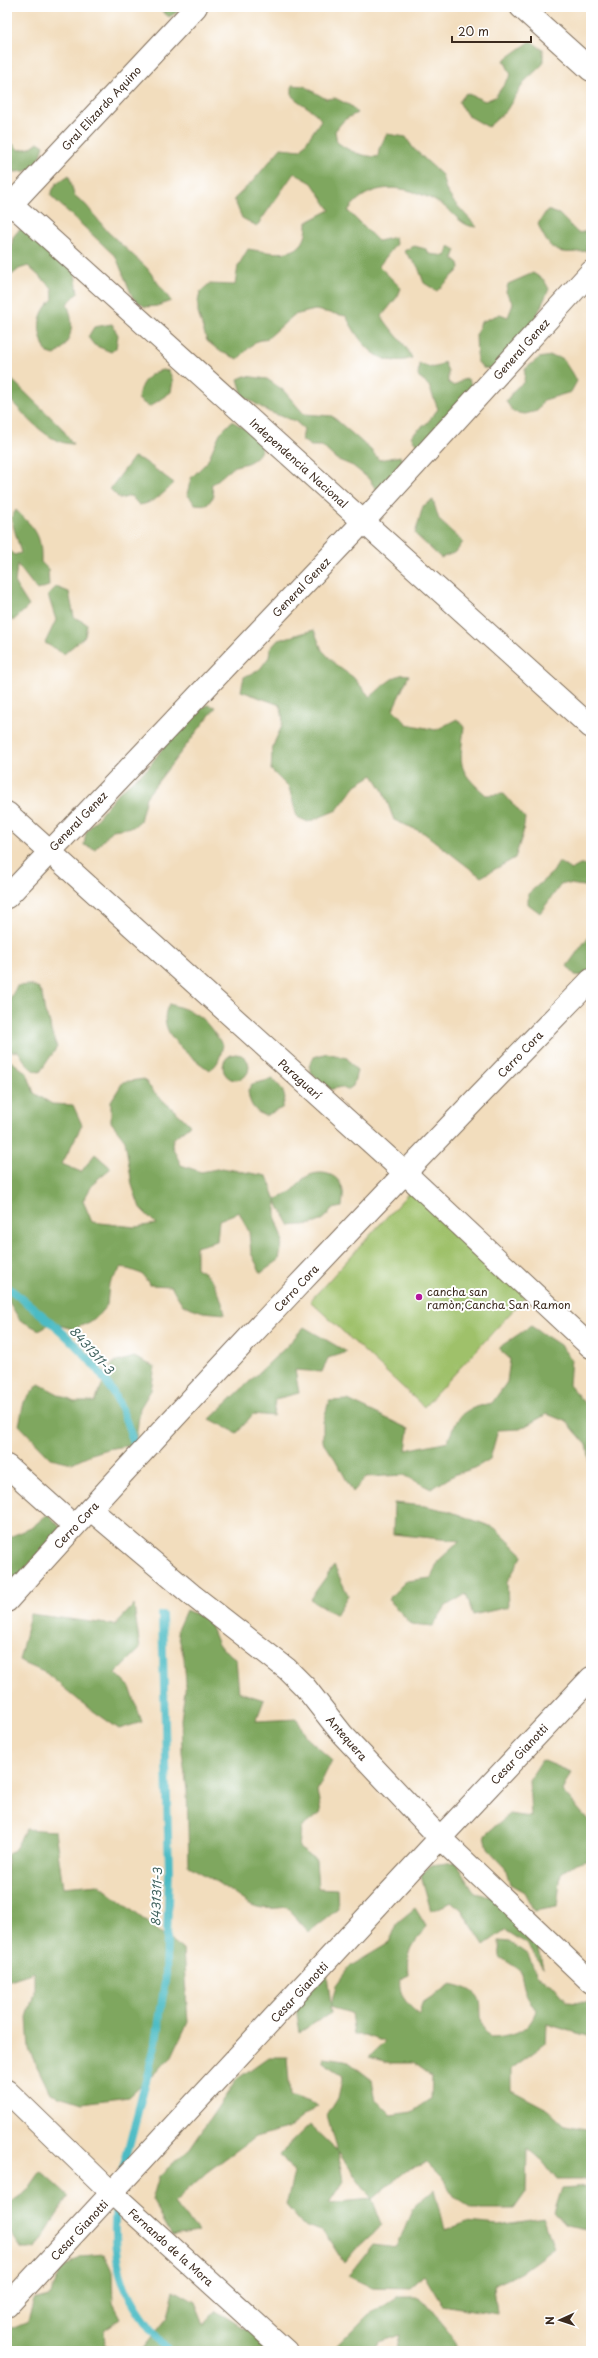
<svg xmlns="http://www.w3.org/2000/svg" width="598" height="2358" font-family="'Playpen Sans',sans-serif">
<style>
.green{fill:#9fc16b;stroke:#6d7644}
.forest{fill:#7fa75f;stroke:#5d683e;fill-rule:evenodd}
.lines{fill:none;stroke-linecap:round;stroke-linejoin:round}
.stream{stroke:#4cbbc4;stroke-width:8}
.minor-casing{stroke:#7b6956;stroke-width:24}
.minor{stroke:#fff;stroke-width:22}
.poi-dot{fill:#b5179e;stroke:#fff;stroke-width:1.5}
.labels{text-anchor:middle;dominant-baseline:central;stroke-width:4;stroke-linejoin:round;paint-order:stroke}
.street-label{font-size:11px;fill:#3b2a1e;stroke:#fff}
.poi-label{font-size:11px;fill:#3b2a1e;stroke:#fff;text-anchor:start}
.water-label{font-size:12px;font-style:italic;fill:#426460;stroke:#fff}
</style>
<rect width="100%" height="100%" fill="#fff"/>
<filter id="ink" filterUnits="userSpaceOnUse"><feTurbulence type="fractalNoise" baseFrequency=".025" numOctaves="2"/><feDisplacementMap in="SourceGraphic" scale="8" xChannelSelector="R" yChannelSelector="G"/><feConvolveMatrix kernelMatrix="1 2 1 2 8 2 1 2 1" color-interpolation-filters="sRGB"/></filter>
<filter id="wash" filterUnits="userSpaceOnUse"><feTurbulence type="fractalNoise" baseFrequency=".012" numOctaves="4" result="noise"/><feDisplacementMap in="SourceGraphic" scale="16" xChannelSelector="R" yChannelSelector="G"/><feGaussianBlur stdDeviation="0.9" result="paint"/><feColorMatrix in="noise" values="0 0 0 0 0 0 0 0 0 0 0 0 0 0 0 0 0 1.4 0 .05"/><feComposite in="paint" operator="in"/></filter>
<g filter="url(#wash)">
<rect width="100%" height="100%" fill="#f2ddbd"/>
<path class="green" d="M414,1187L529,1293L424,1407L310,1301Z"/>
<g class="forest">
<path d="M157,7H186L169,17Z"/>
<path d="M531,41L543,50V64L525,81L506,111L488,127L467,115L459,102L466,93L485,101L495,97L511,75L504,60Z"/>
<path d="M292,85L304,86L326,99L335,98L351,106L357,113L344,120L335,131L337,142C350,152 361,156 378,157L379,149L387,134L406,137L413,148L442,175L446,190L453,201L477,227C462,227 456,215 445,207C414,186 371,177 348,211L378,241L395,237L396,244L379,266L401,288L398,296L382,316C391,332 405,342 412,358C379,370 360,343 346,316L315,310L294,315L268,338L255,342L238,359L221,352L207,341L198,313V302L200,292L209,284L235,285L238,266L248,249C277,254 308,260 307,222L330,210L312,183L294,173L257,226L242,218L234,199L253,181L281,148L301,150L321,120C315,110 300,104 292,96Z"/>
<path d="M38,142L44,146C37,168 37,171 14,172L7,164V147L12,143L19,150L30,148Z"/>
<path d="M69,175L74,195L86,205L108,232L147,268L171,301L157,306L145,307L133,298L116,257L50,195L56,184Z"/>
<path d="M547,210L559,214L578,233L589,231L586,251C556,255 550,252 538,224Z"/>
<path d="M32,228L75,273L78,293L67,304C75,323 73,342 55,355L47,353C37,333 35,315 53,299L52,288L28,266L19,269L7,279V259L10,257L13,237L19,230Z"/>
<path d="M414,246L426,249L429,254L446,256L449,246L456,250L453,258L459,263L460,269L437,291L424,283L418,267L404,251Z"/>
<path d="M533,273L544,280L549,289L533,324L494,369L483,368L477,361L476,334L481,322L500,314L508,317L513,304L506,292L508,284Z"/>
<path d="M112,324L118,335L116,348L111,352L94,345L88,337L94,327Z"/>
<path d="M551,356L562,358L577,381L571,392L544,400L537,411L525,414L513,412L506,401L516,388L524,382L525,369L539,358Z"/>
<path d="M444,362L448,371V382L454,386L462,380L468,379L472,386L466,405L422,448L414,442L411,436L427,423L438,409L429,386L418,376L419,363C428,368 436,370 444,362Z"/>
<path d="M162,370L169,371L173,381L171,392L149,407L138,399C139,384 147,374 162,370Z"/>
<path d="M7,375L61,427L73,444C49,444 29,419 13,403L7,397Z"/>
<path d="M245,376L267,379L283,390L304,414L332,416L371,450L379,460L400,456L404,466L388,489H376L368,478L353,466L336,459L322,446H311L302,440L304,429L295,421L269,412L243,396L238,379Z"/>
<path d="M232,421C245,429 278,444 251,461C247,464 241,464 236,466C230,468 219,480 211,485L214,496L207,505L195,504L187,494L191,478L207,462L220,433Z"/>
<path d="M134,457L144,461L174,483C165,493 152,504 139,505L131,496L120,499L110,489Z"/>
<path d="M433,500L439,520L463,542L456,552L441,558L415,534L423,506Z"/>
<path d="M16,510C35,529 42,534 41,562L48,569L49,586L37,590L17,564L15,584L29,606L13,621L7,616V547L14,555L21,553L11,518Z"/>
<path d="M56,587L69,592L74,617L87,624L85,636L64,654L45,643L56,620L48,595Z"/>
<path d="M314,630L322,650L337,666L353,677L370,697C381,689 395,671 409,675L393,709L407,724L436,730L457,719L464,727C460,765 456,769 486,795L504,794L525,818L523,833L515,858L481,877L424,833L394,820L383,791L373,775L356,785L337,810L308,822L297,817L289,788L271,770C272,763 271,754 273,747C278,729 287,728 280,705L241,691L244,677L260,669L269,657L270,649L278,640Z"/>
<path d="M208,705L216,707L146,797L140,821L133,827L113,830L95,849L84,845L86,832L118,793L148,768L165,745L196,710Z"/>
<path d="M559,862L571,870L580,865H591V887L562,883L540,913L528,904V894L553,872Z"/>
<path d="M591,933V971L584,976L575,975L567,966Z"/>
<path d="M30,985L38,988L42,994L45,1013L50,1023L51,1031L57,1047L40,1072C29,1072 24,1059 18,1051L12,1052L7,1049V1004L17,986Z"/>
<path d="M169,1004C202,1013 204,1019 223,1045C220,1057 219,1065 209,1070C190,1056 153,1032 169,1004Z"/>
<path d="M327,1053L347,1058L357,1071L353,1086L347,1090L341,1087L328,1090L312,1074L309,1066L314,1057Z"/>
<circle cx="236" cy="1067" r="13"/>
<path d="M7,1058L27,1073L34,1093L52,1104L73,1105L82,1125L62,1164L81,1172L95,1154L111,1168L94,1182L83,1201L92,1222L135,1227L156,1224L140,1208L132,1185L125,1140L111,1122V1101L123,1082L144,1079C155,1097 175,1109 190,1125L173,1139L172,1146L181,1165L201,1172L222,1168L267,1176L276,1200C283,1196 292,1193 297,1186C299,1184 301,1181 303,1179C317,1168 340,1172 343,1191C344,1196 342,1202 342,1207L331,1209C323,1227 306,1224 290,1226L276,1201V1218L283,1239L279,1260L261,1273L251,1253L249,1232L239,1212L219,1220L217,1241L196,1247V1268C216,1277 220,1295 225,1314L203,1312L183,1305L171,1286L150,1285L142,1274L122,1267L109,1284L107,1305L94,1320L74,1329L51,1323L39,1330L20,1320L7,1299Z"/>
<path d="M273,1079L282,1089L285,1098L282,1108L265,1116C253,1111 249,1103 248,1090L252,1084Z"/>
<path d="M531,1326L560,1345L571,1359L569,1385L585,1404L591,1400V1468L587,1445L567,1422L547,1414L520,1429L498,1430L490,1459L475,1468L456,1474L431,1489L404,1475L366,1477L353,1492L335,1459L323,1442V1422L329,1401L348,1400L409,1429L406,1450L448,1441C459,1412 462,1410 492,1403L507,1382L510,1359L498,1348Z"/>
<path d="M304,1327L347,1352L328,1358L322,1372L295,1370L299,1393L275,1399L273,1416L253,1414L237,1433L210,1419L285,1348Z"/>
<path d="M134,1357L155,1367L151,1390L140,1408L135,1446C111,1446 93,1452 72,1463L51,1458L19,1425L24,1402L39,1384L74,1402H95L103,1382L113,1363Z"/>
<path d="M394,1503L425,1506L449,1511L495,1528L523,1555L507,1582L508,1607L473,1615L466,1594L446,1606L433,1626L411,1624L388,1599L406,1581L431,1578L438,1561L460,1541L393,1534Z"/>
<path d="M48,1514L61,1528L7,1589V1538L31,1528Z"/>
<path d="M334,1566L348,1595L336,1615L310,1599Z"/>
<path d="M134,1605L140,1649L116,1673L130,1687L142,1722L119,1729L82,1703L46,1673L19,1661L30,1614L115,1625Z"/>
<path d="M186,1610L208,1620L218,1645L236,1659L239,1692L264,1700L256,1721L297,1719L307,1738L332,1760L317,1791L321,1812L301,1828L299,1848L316,1860L318,1888L337,1889L338,1909L309,1932L286,1907C254,1912 249,1904 224,1887C213,1879 201,1873 189,1866L187,1790L182,1752L181,1719L186,1683L184,1658L177,1630Z"/>
<path d="M542,1760L571,1772L562,1791L590,1822L591,1859L576,1863L561,1873L557,1907L534,1911L524,1892L510,1884L505,1867L488,1849L485,1835L509,1814L531,1817L529,1780Z"/>
<path d="M26,1829L55,1831L63,1887L98,1884L183,1950L188,2022L171,2058L129,2097L81,2103L50,2093L29,2050L27,2018L34,1993V1972L7,1981V1855L15,1849Z"/>
<path d="M456,1862L475,1893L505,1900L538,1944L543,1968L527,1944L505,1930L484,1945L461,1909L452,1902L431,1911L421,1875L431,1865Z"/>
<path d="M415,1908L426,1926C422,1936 418,1936 414,1944C408,1953 408,1964 409,1975L400,1979C398,1994 407,2005 419,2014L422,2003L451,1984C500,1994 468,2013 490,2037C513,2036 529,2032 537,2008C524,2000 524,1984 520,1970L500,1957L499,1941L510,1942L528,1955L537,1976L553,1985L567,2001L591,2003V2041L588,2036L546,2024L545,2044L511,2069V2090L549,2110L565,2125L591,2130V2177L581,2180H557L543,2162L527,2148L526,2192L514,2209H472L454,2196L442,2178L427,2163L406,2170L372,2199L382,2225L355,2250L344,2263L324,2232L303,2225L286,2205L294,2173L280,2154L310,2125L337,2151L327,2116L338,2098L343,2075L323,2062V2057L346,2060L372,2080L376,2100L391,2115L412,2112L431,2099L432,2077L413,2063H391L369,2057L385,2042L365,2035H354L351,2013L330,2007L331,2013L300,2032L294,1997L327,1975L331,2006L336,1985L349,1967L389,1943L398,1922ZM338,2152L372,2199L329,2203L343,2181Z"/>
<path d="M268,2057H287L290,2095L318,2105L288,2128L255,2137L207,2172L174,2202L198,2232L172,2236L152,2200L159,2176L190,2148L237,2079Z"/>
<path d="M41,2171L69,2196L35,2249H22L7,2228V2205L27,2191Z"/>
<path d="M591,2186V2231L566,2226L554,2213L562,2188Z"/>
<path d="M435,2189L445,2230L466,2222L499,2225L544,2218L554,2248L520,2273L494,2285L497,2314L442,2305L424,2275L409,2288L371,2287L348,2276L373,2244L397,2247L412,2209Z"/>
<path d="M104,2254L112,2271L113,2303L121,2318L104,2330L105,2345L124,2351H7L9,2329L28,2321L34,2300L50,2296L61,2271L81,2256Z"/>
<path d="M174,2290L195,2302L204,2324L216,2311L242,2327L263,2336L269,2351H141L168,2317Z"/>
<path d="M399,2296H420L451,2334L458,2351H396L400,2335L379,2342L371,2351H332L368,2315Z"/>
</g>
<g class="lines">
<g class="stream">
<path d="M7,1287C47,1318 92,1353 116,1398C124,1412 129,1430 135,1446"/>
<path d="M122,2173L156,2042L166,1974L169,1870L162,1615"/>
<path d="M116,2205C110,2270 125,2303 169,2351"/>
</g>
</g>
</g>
<g filter="url(#ink)">
<g class="lines">
<g class="minor-casing">
<g id="minor">
<path d="M521,7L591,70"/>
<path d="M7,200L591,727"/>
<path d="M7,209L196,7"/>
<path d="M7,813L404,1172L591,1347"/>
<path d="M7,897L364,521L591,272"/>
<path d="M7,1466L74,1526"/>
<path d="M90,1509L192,1595L287,1669L305,1687L342,1734L440,1838L591,1982"/>
<path d="M7,1601C196,1390 393,1184 591,980"/>
<path d="M7,2091L113,2194L286,2351"/>
<path d="M7,2306L440,1838L591,1678"/>
</g>
</g>
<use href="#minor" class="minor"/>
</g>
</g>
<circle class="poi-dot" cx="419" cy="1297" r="4"/>
<g class="labels">
<g class="street-label">
<text transform="translate(101 108) rotate(-47)">Gral Elizardo Aquino</text>
<text transform="translate(521 349) rotate(-48)">General Genez</text>
<text transform="translate(299 463) rotate(42)">Independencia Nacional</text>
<text transform="translate(301 587) rotate(-46)">General Genez</text>
<text transform="translate(78 821) rotate(-46)">General Genez</text>
<text transform="translate(520 1054) rotate(-46)">Cerro Cora</text>
<text transform="translate(300 1079) rotate(42)">Paraguarí</text>
<text transform="translate(296 1288) rotate(-47)">Cerro Cora</text>
<text transform="translate(76 1525) rotate(-47)">Cerro Cora</text>
<text transform="translate(347 1738) rotate(49)">Antequera</text>
<text transform="translate(519 1754) rotate(-47)">Cesar Gianotti</text>
<text transform="translate(299 1992) rotate(-47)">Cesar Gianotti</text>
<text transform="translate(79 2230) rotate(-47)">Cesar Gianotti</text>
<text transform="translate(171 2247) rotate(42)">Fernando de la Mora</text>
</g>
<g class="poi-label">
<text x="427" y="1291">cancha san<tspan x="427" dy="13">ramòn;Cancha San Ramon</tspan></text>
</g>
<g class="water-label">
<text transform="translate(92 1350) rotate(48)">8431311-3</text>
<text transform="translate(156 1897) rotate(-88)">8431311-3</text>
</g>
</g>
<rect width="598" height="2358" fill="none" stroke="#fff" stroke-width="24"/>
<g transform="translate(560 2320) rotate(267)" stroke="#ffffff" stroke-width="3" paint-order="stroke">
<path d="M0-3L7 15L0 10L-7 15Z" fill="#3b2a1e"/>
<text y="-6" font-size="11" font-weight="bold" text-anchor="middle" fill="#3b2a1e">N</text>
</g>
<path d="M452 36v6h79v-6" fill="none" stroke="#3b2a1e" stroke-width="2"/>
<text x="458" y="36" font-size="12" fill="#3b2a1e" stroke="#ffffff" stroke-width="3" paint-order="stroke">20 m</text>
</svg>
